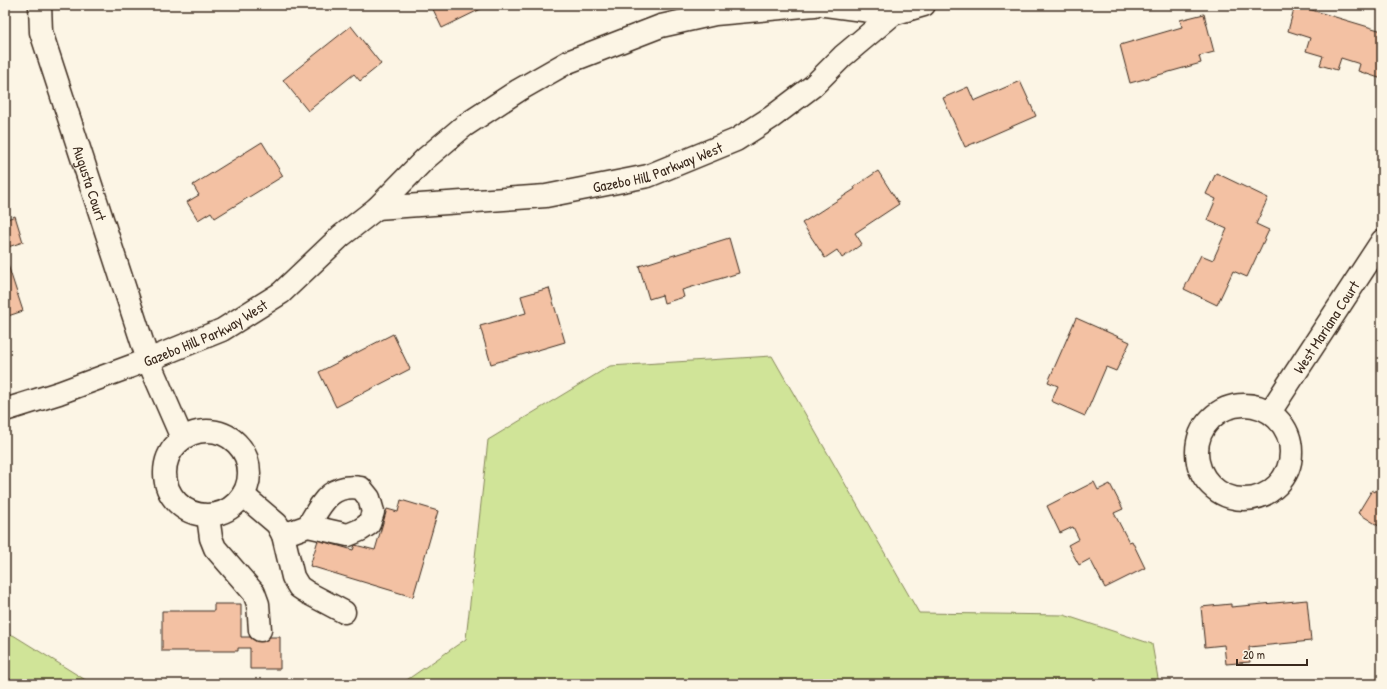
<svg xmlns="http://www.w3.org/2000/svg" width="1387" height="689" font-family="'Patrick Hand',sans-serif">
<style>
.green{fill:#d0e498;stroke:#86875b}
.building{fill:#f3c1a3;stroke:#3b2a1e}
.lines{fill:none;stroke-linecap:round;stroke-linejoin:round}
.minor-casing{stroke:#3b2a1e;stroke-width:25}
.minor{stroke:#fcf5e5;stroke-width:22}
.labels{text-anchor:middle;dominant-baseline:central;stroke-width:3.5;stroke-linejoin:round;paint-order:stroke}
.street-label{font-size:15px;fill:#3b2a1e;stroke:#fcf5e5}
</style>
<rect width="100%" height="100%" fill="#fcf5e5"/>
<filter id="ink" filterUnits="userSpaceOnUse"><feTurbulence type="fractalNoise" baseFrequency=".025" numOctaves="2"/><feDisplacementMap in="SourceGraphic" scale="8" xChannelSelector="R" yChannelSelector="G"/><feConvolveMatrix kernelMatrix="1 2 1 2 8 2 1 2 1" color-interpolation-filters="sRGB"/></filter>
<g filter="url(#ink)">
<g class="green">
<path d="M772,356L919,613L1064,615L1152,644L1159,684H401L466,639L488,440L610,366Z"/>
<path d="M13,635L92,684H5V636Z"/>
</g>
<g class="building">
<path d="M431,5H489L442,28Z"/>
<path d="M1295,5L1382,31V79L1358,71L1360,64L1341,58L1337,70L1320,65L1323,56L1306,51L1310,38L1288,31Z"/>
<path d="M1204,14L1214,52L1199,56L1201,63L1130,83L1120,45L1182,27L1180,20Z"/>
<path d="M351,26L381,64L360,81L354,74L308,111L283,80Z"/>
<path d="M1020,81L1036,116L965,147L943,98L968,87L974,101Z"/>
<path d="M262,142L283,176L215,218L211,212L198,220L187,202L199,195L193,185Z"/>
<path d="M878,171L899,204L855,233L862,244L842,258L837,250L825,258L802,223L855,189L854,187Z"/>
<path d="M1216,173L1268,198L1256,224L1269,230L1247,277L1233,271L1217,305L1184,289L1201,255L1213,260L1227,229L1207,220L1216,199L1206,194Z"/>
<path d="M15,216L23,242L5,248V220Z"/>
<path d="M729,238L739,273L682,290L684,297L664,303L662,295L649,299L639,266Z"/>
<path d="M5,256L23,311L5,317Z"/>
<path d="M549,288L565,342L491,364L480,326L526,313L521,296Z"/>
<path d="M1076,318L1130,342L1116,371L1106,367L1085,416L1051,401L1058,386L1048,382Z"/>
<path d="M393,334L410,369L336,407L319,372Z"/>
<path d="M1382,480V528L1358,513L1372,490L1375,492Z"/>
<path d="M1094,482L1098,490L1110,484L1123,509L1114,513L1129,542L1132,541L1145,568L1105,588L1090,559L1079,565L1068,545L1079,539L1073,527L1060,533L1047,506Z"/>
<path d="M401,500L438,511L413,597L310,566L318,540L353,550L355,545L375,550L387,509L398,512Z"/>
<path d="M1307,600L1311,641L1249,647L1250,662L1226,664L1224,645L1205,647L1201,607L1231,604V607Z"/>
<path d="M214,604H241V637H280V669H250V648H238V651H162V611H214Z"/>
</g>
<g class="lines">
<g class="minor-casing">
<g id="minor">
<path id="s1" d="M40,5L41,32L148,360L182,438"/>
<path d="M825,5L893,14"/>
<path id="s2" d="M377,208L546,196L648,176L736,140L772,117L813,86L843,56L893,14L924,5"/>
<circle cx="1244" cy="452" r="47"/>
<path id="s3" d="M5,410L59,393L148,360L222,330L281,293L341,236L377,208L425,159L464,126L519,90L568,62L661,26L715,14L815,5"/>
<path id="s4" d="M1270,412L1382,241"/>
<circle cx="207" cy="473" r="42"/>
<path d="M243,495L277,524L283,535L293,577L299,587L308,593L344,612"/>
<path d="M208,516L211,538L215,548L254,593L258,604L260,630"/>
<path d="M283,535L308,526L348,535L360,530L369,524L373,512L369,498L361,488C330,483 322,503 308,526"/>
</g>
</g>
<use href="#minor" class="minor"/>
</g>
</g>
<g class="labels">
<g class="street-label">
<text stroke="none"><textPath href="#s2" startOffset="285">Gazebo Hill Parkway West</textPath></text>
<text stroke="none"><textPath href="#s1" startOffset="186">Augusta Court</textPath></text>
<text stroke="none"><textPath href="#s4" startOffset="102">West Mariana Court</textPath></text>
<text stroke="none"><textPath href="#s3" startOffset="215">Gazebo Hill Parkway West</textPath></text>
</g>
</g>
<rect width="1387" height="689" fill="none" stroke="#fcf5e5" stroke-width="20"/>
<rect x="10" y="10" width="1367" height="669" fill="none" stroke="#3b2a1e" stroke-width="1.5" filter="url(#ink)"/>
<path d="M1237 659v6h70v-6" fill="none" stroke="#3b2a1e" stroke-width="2"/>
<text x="1243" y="659" font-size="12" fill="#3b2a1e" stroke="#fcf5e5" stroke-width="3" paint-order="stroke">20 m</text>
</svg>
